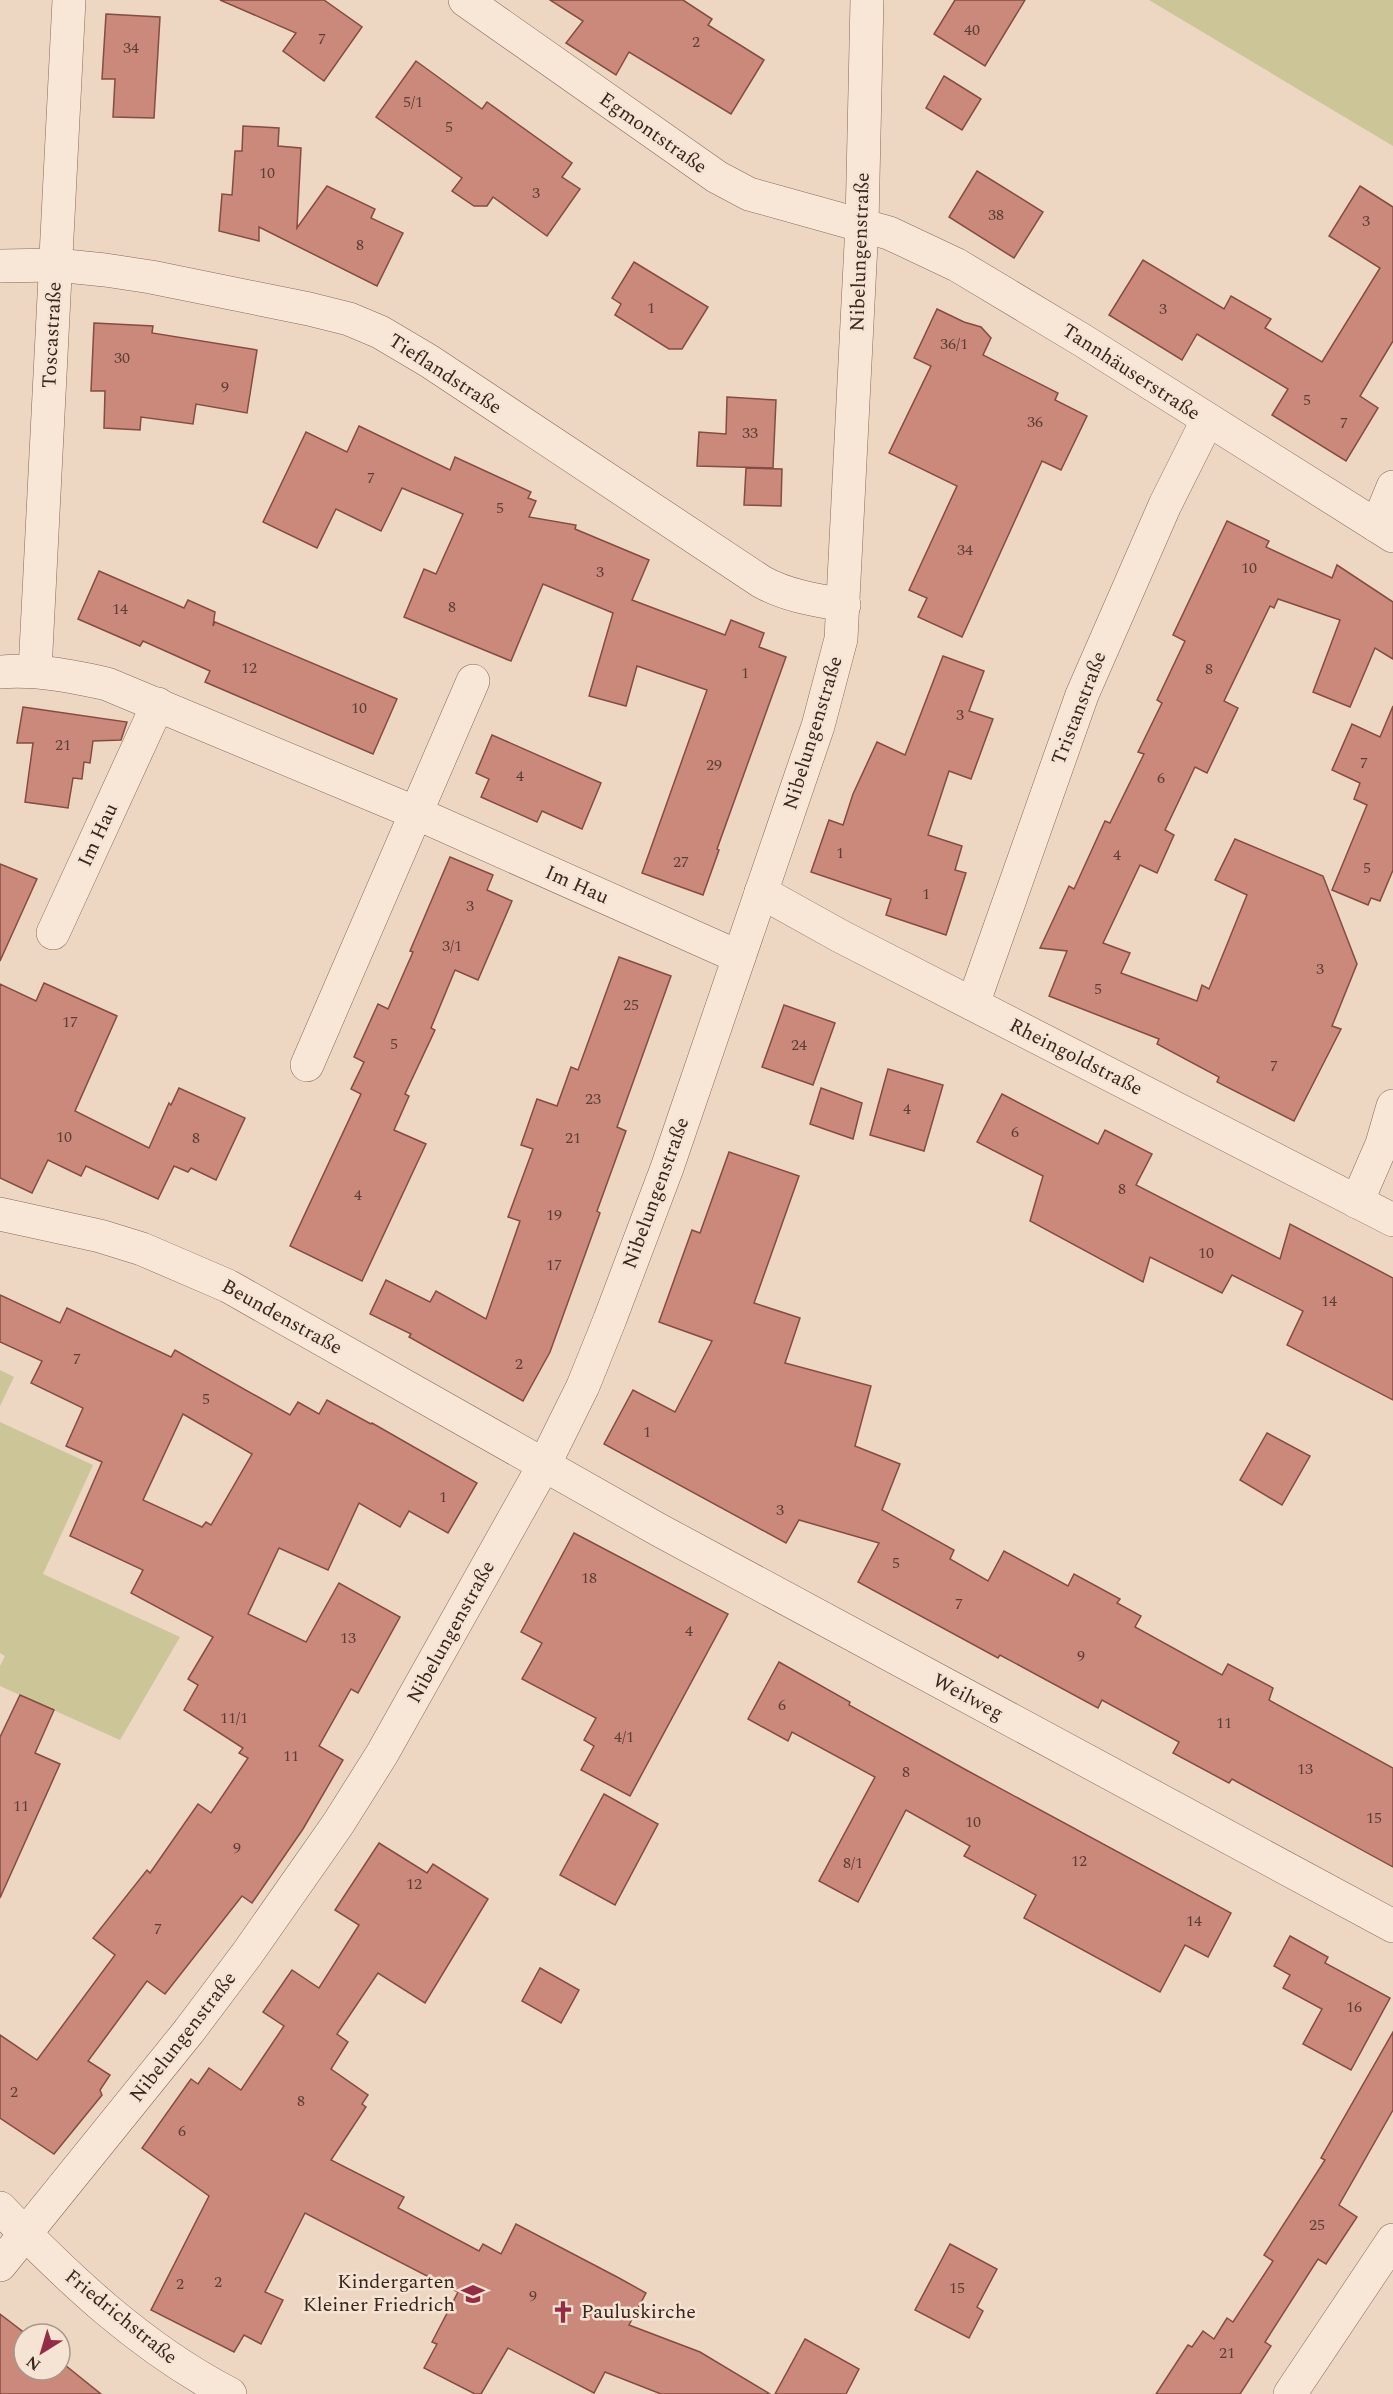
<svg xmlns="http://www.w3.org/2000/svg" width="1393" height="2394" font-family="Spectral,serif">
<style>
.green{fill:#cbc598}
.building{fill:#ca897a;stroke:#854c41;stroke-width:1.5;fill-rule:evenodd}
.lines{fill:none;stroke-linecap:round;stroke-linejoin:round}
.minor-casing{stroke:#87685b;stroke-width:34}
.minor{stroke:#f8e6d6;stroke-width:33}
.labels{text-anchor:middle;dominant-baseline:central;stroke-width:5;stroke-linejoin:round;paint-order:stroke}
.number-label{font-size:16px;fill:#5c3e35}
.street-label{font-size:20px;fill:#37251e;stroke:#f5e3d3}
.poi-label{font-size:20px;fill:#37251e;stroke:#f5e3d3;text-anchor:end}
</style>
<rect width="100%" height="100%" fill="#edd7c3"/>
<g class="green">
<path d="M1149,0H1393V146Z"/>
<path d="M0,1370L14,1377L0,1406Z"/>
<path d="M0,1422L93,1465L43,1574L180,1637L120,1740L0,1686V1666L5,1656L0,1653Z"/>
</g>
<g class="building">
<path d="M220,0H324L362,27L324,81L283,51L296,33Z"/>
<path d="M550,0H683L712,19L708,25L764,60L731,114L629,52L616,75L566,43L583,21Z"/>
<path d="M955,0H1025L985,66L934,34Z"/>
<path d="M106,14L160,17L154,118L113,117L115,79H102Z"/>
<path d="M416,61L482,109L487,102L572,163L562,177L580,189L547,236L493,197L487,206H474L452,191L462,178L376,117Z"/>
<path d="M944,76L981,99L962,130L926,108Z"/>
<path d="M243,126L279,128L278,146L301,148L297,228L327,186L375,209L371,218L403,233L377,286L259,227V241L219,231L222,194L232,195L235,151H242Z"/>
<path d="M977,171L1043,212L1014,258L949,217Z"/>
<path d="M1360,186L1393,207V341L1360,396L1378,408L1346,461L1272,415L1288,389L1197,334L1182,360L1109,315L1143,260L1224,309L1231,296L1271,319L1265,328L1322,362L1380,268L1329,236Z"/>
<path d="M634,262L708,307L682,349H669L615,315L621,304L612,298Z"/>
<path d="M937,309L964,322L981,327L991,338L983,355L1058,393L1055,400L1087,416L1061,470L1042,461L962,637L918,617L927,598L909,590L957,486L889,453L931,366L914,358Z"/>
<path d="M94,323L153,326L152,333L257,350L247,413L196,404L193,424L141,417L140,430L104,428L105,391H91Z"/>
<path d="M727,397L776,400L773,468L697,466L699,432L726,434Z"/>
<path d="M359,426L450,470L455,457L531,492L528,498L536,501L529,517L576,525L575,529L649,560L632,600L725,635L731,620L764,633L759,647L786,657L717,849L719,850L703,895L642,873L707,690L637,666L626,706L589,696L613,613L543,584L511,661L404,617L424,569L436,574L463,514L402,488L381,531L336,509L317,548L263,522L306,432L347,452Z"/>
<path d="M746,468L782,469L781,506L744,505Z"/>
<path d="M1227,521L1269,541L1266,547L1332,578L1337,565L1393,602V659L1375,648L1350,707L1313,692L1340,620L1278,599L1274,608L1270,606L1224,701L1238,708L1207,773L1195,767L1165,830L1174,835L1157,873L1140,865L1103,943L1130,953L1121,973L1197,1001L1202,985L1209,989L1247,895L1215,880L1235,839L1323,876L1357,964L1332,1026L1341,1029L1294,1121L1217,1082L1219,1077L1157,1044L1159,1039L1049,996L1067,951L1040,948L1069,886L1074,889L1105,821L1110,823L1144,754L1138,752L1162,703L1157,700L1185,641L1173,635Z"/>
<path d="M99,571L184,608L188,600L215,612L213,626L215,622L397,699L373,754L205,682L210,671L143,641L140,646L78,619Z"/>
<path d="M943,656L984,671L969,711L993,719L971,779L949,771L928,835L962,846L955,870L966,873L946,935L886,915L891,899L811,872L829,820L843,825L853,794L877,742L905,755Z"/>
<path d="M1393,706V870L1380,901L1371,898L1368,905L1332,890L1367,805L1354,799L1360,783L1332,770L1352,724L1380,737Z"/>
<path d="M23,707L127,722L121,740L93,741L90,763L84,762L82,779L73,778L68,808L25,802L33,743H17Z"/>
<path d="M492,735L601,783L582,829L542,811L537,822L481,797L489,779L476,773Z"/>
<path d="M450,857L493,875L487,890L512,901L478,980L455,970L431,1028L435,1030L405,1094L409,1096L394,1130L426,1144L362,1281L290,1246L361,1094L351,1089L364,1062L354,1057L378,1004L388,1009L413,952L410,951Z"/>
<path d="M0,864L37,879L0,961Z"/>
<path d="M619,957L671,976L617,1127L626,1131L597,1211L600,1213L550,1352L523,1401L409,1337L411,1334L370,1314L386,1280L430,1302L436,1291L486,1319L520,1221L508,1217L533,1149L521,1145L537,1099L557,1106L571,1067L578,1070Z"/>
<path d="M44,983L117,1016L75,1111L149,1148L169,1103L171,1105L179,1088L245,1118L216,1180L191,1168L188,1172L174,1166L158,1199L86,1166L81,1176L48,1160L32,1193L0,1178V984L36,1001Z"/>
<path d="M784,1005L835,1023L813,1085L762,1067Z"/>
<path d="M888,1069L943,1085L924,1151L870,1135Z"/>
<path d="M821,1088L862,1103L853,1139L810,1124Z"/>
<path d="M1002,1094L1098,1144L1105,1130L1152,1154L1136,1185L1280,1259L1290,1224L1393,1278V1400L1287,1345L1303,1311L1232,1275L1222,1293L1150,1257L1143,1282L1030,1221L1043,1176L977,1142Z"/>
<path d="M729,1152L799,1176L754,1303L800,1318L785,1363L871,1386L855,1446L900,1464L882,1510L954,1550L950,1559L988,1581L1004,1551L1068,1586L1074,1574L1120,1599L1117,1603L1141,1616L1135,1627L1222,1675L1228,1664L1273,1688L1269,1700L1393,1768V1867L1232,1779L1229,1783L1173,1753L1179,1742L1102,1700L1098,1708L1000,1655L998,1658L858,1582L879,1543L799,1520L786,1543L604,1444L633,1390L675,1412L712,1341L659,1322L692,1230L700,1233Z"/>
<path d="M0,1295L60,1323L67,1308L171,1357L175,1350L290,1415L298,1402L319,1414L327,1400L371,1424L372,1423L477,1483L448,1533L409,1511L400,1527L359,1503L328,1570L279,1548L248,1614L306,1642L339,1583L400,1617L358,1693L351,1689L319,1746L343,1760L303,1829L252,1903L242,1896L165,1994L147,1981L88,2061L110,2075L100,2090L102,2095L54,2154L0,2118V2035L37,2060L115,1955L93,1938L147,1870L150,1873L198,1804L211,1813L248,1758L239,1753L243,1748L184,1710L198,1685L188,1679L213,1637L131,1593L143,1570L70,1536L102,1462L66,1446L83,1408L31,1383L42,1361L0,1342ZM183,1414L252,1454L211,1525L206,1522L202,1527L143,1500Z"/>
<path d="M1267,1433L1310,1456L1282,1505L1240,1480Z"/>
<path d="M574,1533L728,1614L630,1796L581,1770L594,1746L584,1740L596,1718L522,1679L542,1643L521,1632Z"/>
<path d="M779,1662L850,1702L849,1705L968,1771L1231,1913L1208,1957L1185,1945L1160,1992L1024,1918L1036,1895L964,1856L970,1846L906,1810L858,1902L819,1881L875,1777L792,1732L788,1741L748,1719Z"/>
<path d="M20,1695L54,1710L35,1753L60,1764L0,1898V1737Z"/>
<path d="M604,1794L658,1824L615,1905L560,1875Z"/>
<path d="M379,1843L427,1873L433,1864L488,1899L425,2003L378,1973L337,2034L348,2042L331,2069L368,2095L362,2104L366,2107L331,2160L404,2197L398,2208L479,2251L483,2244L501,2254L516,2224L619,2278L646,2293L629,2325L700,2352L770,2394H661L605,2372L594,2393L508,2348L481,2394H475L424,2368L437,2344L432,2342L458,2292L305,2213L265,2292L283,2300L261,2344L244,2335L234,2352L151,2310L209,2196L142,2148L191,2079L198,2084L209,2068L241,2090L284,2026L263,2012L292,1970L319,1988L359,1925L335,1910Z"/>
<path d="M1290,1936L1328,1957L1325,1963L1390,1998L1351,2070L1303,2044L1322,2009L1283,1988L1290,1975L1274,1966Z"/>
<path d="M540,1968L579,1990L561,2023L522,2001Z"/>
<path d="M1393,2032V2110L1339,2205L1357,2217L1326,2264L1318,2259L1265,2342L1271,2346L1240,2394H1156L1188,2345L1192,2347L1203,2331L1214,2339L1227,2318L1233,2322L1273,2261L1264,2255L1325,2160L1321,2158Z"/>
<path d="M950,2244L997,2269L977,2307L983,2311L969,2338L915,2310Z"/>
<path d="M0,2314L26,2334H24V2370H60V2361L101,2394H0Z"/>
<path d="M805,2339L859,2369L846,2394H775Z"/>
</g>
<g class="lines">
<g class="minor-casing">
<g id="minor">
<path d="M465,0L717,177L749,194L889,233L957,265L1082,340L1393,536"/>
<path d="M0,266L56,265L105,270L151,277L309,309L349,319L380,332L429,361L762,582C788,596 815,600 844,605"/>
<path d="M1377,526L1393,487"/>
<path d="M35,671L69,0"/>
<path d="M0,672C37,669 71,676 107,684L416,813L739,957"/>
<path d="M761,892L840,936L1393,1220"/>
<path d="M53,933L158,704"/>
<path d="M973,1004L1082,695L1165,505L1207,421"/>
<path d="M307,1065L473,681"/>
<path d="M1357,1202L1382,1144L1393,1106"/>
<path d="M0,1214L100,1236L142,1249L228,1286L659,1530L1393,1926"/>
<path d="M0,2208C70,2280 140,2347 230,2394"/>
<path d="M0,2265L189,2031L247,1954L338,1824L382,1754L544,1465L583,1386L610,1319L667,1168L818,726L841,639L862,224L867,0"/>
<path d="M1290,2394L1393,2240"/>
</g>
</g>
<use href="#minor" class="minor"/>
</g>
<defs>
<g id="school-bare" transform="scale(1.8)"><path d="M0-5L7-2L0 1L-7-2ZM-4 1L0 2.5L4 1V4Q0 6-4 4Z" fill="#942c45" stroke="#f5e3d3" stroke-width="2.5" paint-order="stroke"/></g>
<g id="church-bare" transform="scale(1.8)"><path d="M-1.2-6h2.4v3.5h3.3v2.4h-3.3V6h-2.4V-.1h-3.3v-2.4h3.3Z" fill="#942c45" stroke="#f5e3d3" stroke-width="2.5" paint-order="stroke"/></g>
</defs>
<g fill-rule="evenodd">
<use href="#school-bare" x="473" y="2294"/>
<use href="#church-bare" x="563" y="2312"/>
</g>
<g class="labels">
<g class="number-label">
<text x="972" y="30">40</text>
<text x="322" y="39">7</text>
<text x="696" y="42">2</text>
<text x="131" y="48">34</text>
<text x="413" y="102">5/1</text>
<text x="449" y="127">5</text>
<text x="267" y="173">10</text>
<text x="536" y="193">3</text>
<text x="996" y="215">38</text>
<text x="1366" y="221">3</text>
<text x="360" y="245">8</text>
<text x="651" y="308">1</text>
<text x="1163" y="309">3</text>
<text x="954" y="344">36/1</text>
<text x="122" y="358">30</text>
<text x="225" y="387">9</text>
<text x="1307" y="400">5</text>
<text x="1035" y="422">36</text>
<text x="1344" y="423">7</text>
<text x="750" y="433">33</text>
<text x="371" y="478">7</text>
<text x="500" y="508">5</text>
<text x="965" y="550">34</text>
<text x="1249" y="568">10</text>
<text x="600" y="572">3</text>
<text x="452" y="607">8</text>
<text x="120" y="609">14</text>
<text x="249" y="668">12</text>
<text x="1209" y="669">8</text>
<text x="745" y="673">1</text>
<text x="359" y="708">10</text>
<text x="960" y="715">3</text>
<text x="63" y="745">21</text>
<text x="1364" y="763">7</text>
<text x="714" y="765">29</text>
<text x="520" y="776">4</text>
<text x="1161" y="778">6</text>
<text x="840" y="853">1</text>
<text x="1117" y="855">4</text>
<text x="681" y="862">27</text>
<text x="1367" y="868">5</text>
<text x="926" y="894">1</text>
<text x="470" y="906">3</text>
<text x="452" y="946">3/1</text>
<text x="1320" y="969">3</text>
<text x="1098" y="989">5</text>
<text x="631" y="1005">25</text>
<text x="70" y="1022">17</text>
<text x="394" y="1044">5</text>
<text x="799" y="1045">24</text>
<text x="1274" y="1066">7</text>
<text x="593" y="1099">23</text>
<text x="907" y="1109">4</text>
<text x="1015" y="1132">6</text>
<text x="64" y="1137">10</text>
<text x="196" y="1138">8</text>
<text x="573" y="1138">21</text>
<text x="1122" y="1189">8</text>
<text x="358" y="1195">4</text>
<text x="554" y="1215">19</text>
<text x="1206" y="1253">10</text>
<text x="554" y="1265">17</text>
<text x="1329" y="1301">14</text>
<text x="77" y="1359">7</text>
<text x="519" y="1364">2</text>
<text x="206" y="1399">5</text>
<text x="647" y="1432">1</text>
<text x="443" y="1497">1</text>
<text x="780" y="1510">3</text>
<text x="896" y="1563">5</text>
<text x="589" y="1578">18</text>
<text x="959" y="1604">7</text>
<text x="689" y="1631">4</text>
<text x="348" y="1638">13</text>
<text x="1081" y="1656">9</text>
<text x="782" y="1705">6</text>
<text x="234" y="1718">11/1</text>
<text x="1224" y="1723">11</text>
<text x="624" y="1737">4/1</text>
<text x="291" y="1756">11</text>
<text x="1305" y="1769">13</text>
<text x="906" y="1772">8</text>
<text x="21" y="1806">11</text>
<text x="1374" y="1818">15</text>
<text x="973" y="1822">10</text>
<text x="237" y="1848">9</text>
<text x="1079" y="1861">12</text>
<text x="853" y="1863">8/1</text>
<text x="414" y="1884">12</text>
<text x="1194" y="1921">14</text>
<text x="158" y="1929">7</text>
<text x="1354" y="2007">16</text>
<text x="14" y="2092">2</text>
<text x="301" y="2101">8</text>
<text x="182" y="2131">6</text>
<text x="1317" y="2225">25</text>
<text x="218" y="2282">2</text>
<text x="180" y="2284">2</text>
<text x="957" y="2288">15</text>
<text x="533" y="2296">9</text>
<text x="1227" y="2353">21</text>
</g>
<g class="street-label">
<text transform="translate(653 133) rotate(35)">Egmontstraße</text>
<text transform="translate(860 252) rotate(-88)">Nibelungenstraße</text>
<text transform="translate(52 335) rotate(-87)">Toscastraße</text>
<text transform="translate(1131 372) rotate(33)">Tannhäuserstraße</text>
<text transform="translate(445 374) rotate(33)">Tieflandstraße</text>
<text transform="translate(1079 708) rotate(-69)">Tristanstraße</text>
<text transform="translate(813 733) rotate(-73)">Nibelungenstraße</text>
<text transform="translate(98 835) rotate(-65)">Im Hau</text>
<text transform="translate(577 885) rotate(24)">Im Hau</text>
<text transform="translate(1076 1057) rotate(27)">Rheingoldstraße</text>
<text transform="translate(656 1193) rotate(-70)">Nibelungenstraße</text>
<text transform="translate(282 1317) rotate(29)">Beundenstraße</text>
<text transform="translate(451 1632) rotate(-61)">Nibelungenstraße</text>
<text transform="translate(968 1697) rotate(28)">Weilweg</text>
<text transform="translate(183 2037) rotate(-52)">Nibelungenstraße</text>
<text transform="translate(121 2317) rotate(39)">Friedrichstraße</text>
</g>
<g class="poi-label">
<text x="455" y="2282">Kindergarten<tspan x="455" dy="23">Kleiner Friedrich</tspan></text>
<text x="581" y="2312" text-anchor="start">Pauluskirche</text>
</g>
</g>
<g transform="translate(42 2352) rotate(217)"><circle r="28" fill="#f5e3d3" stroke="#a9978b" stroke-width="1.5"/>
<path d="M0-4.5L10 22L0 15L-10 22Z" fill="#942c45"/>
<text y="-9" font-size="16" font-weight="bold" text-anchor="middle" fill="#37251e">N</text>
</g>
</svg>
